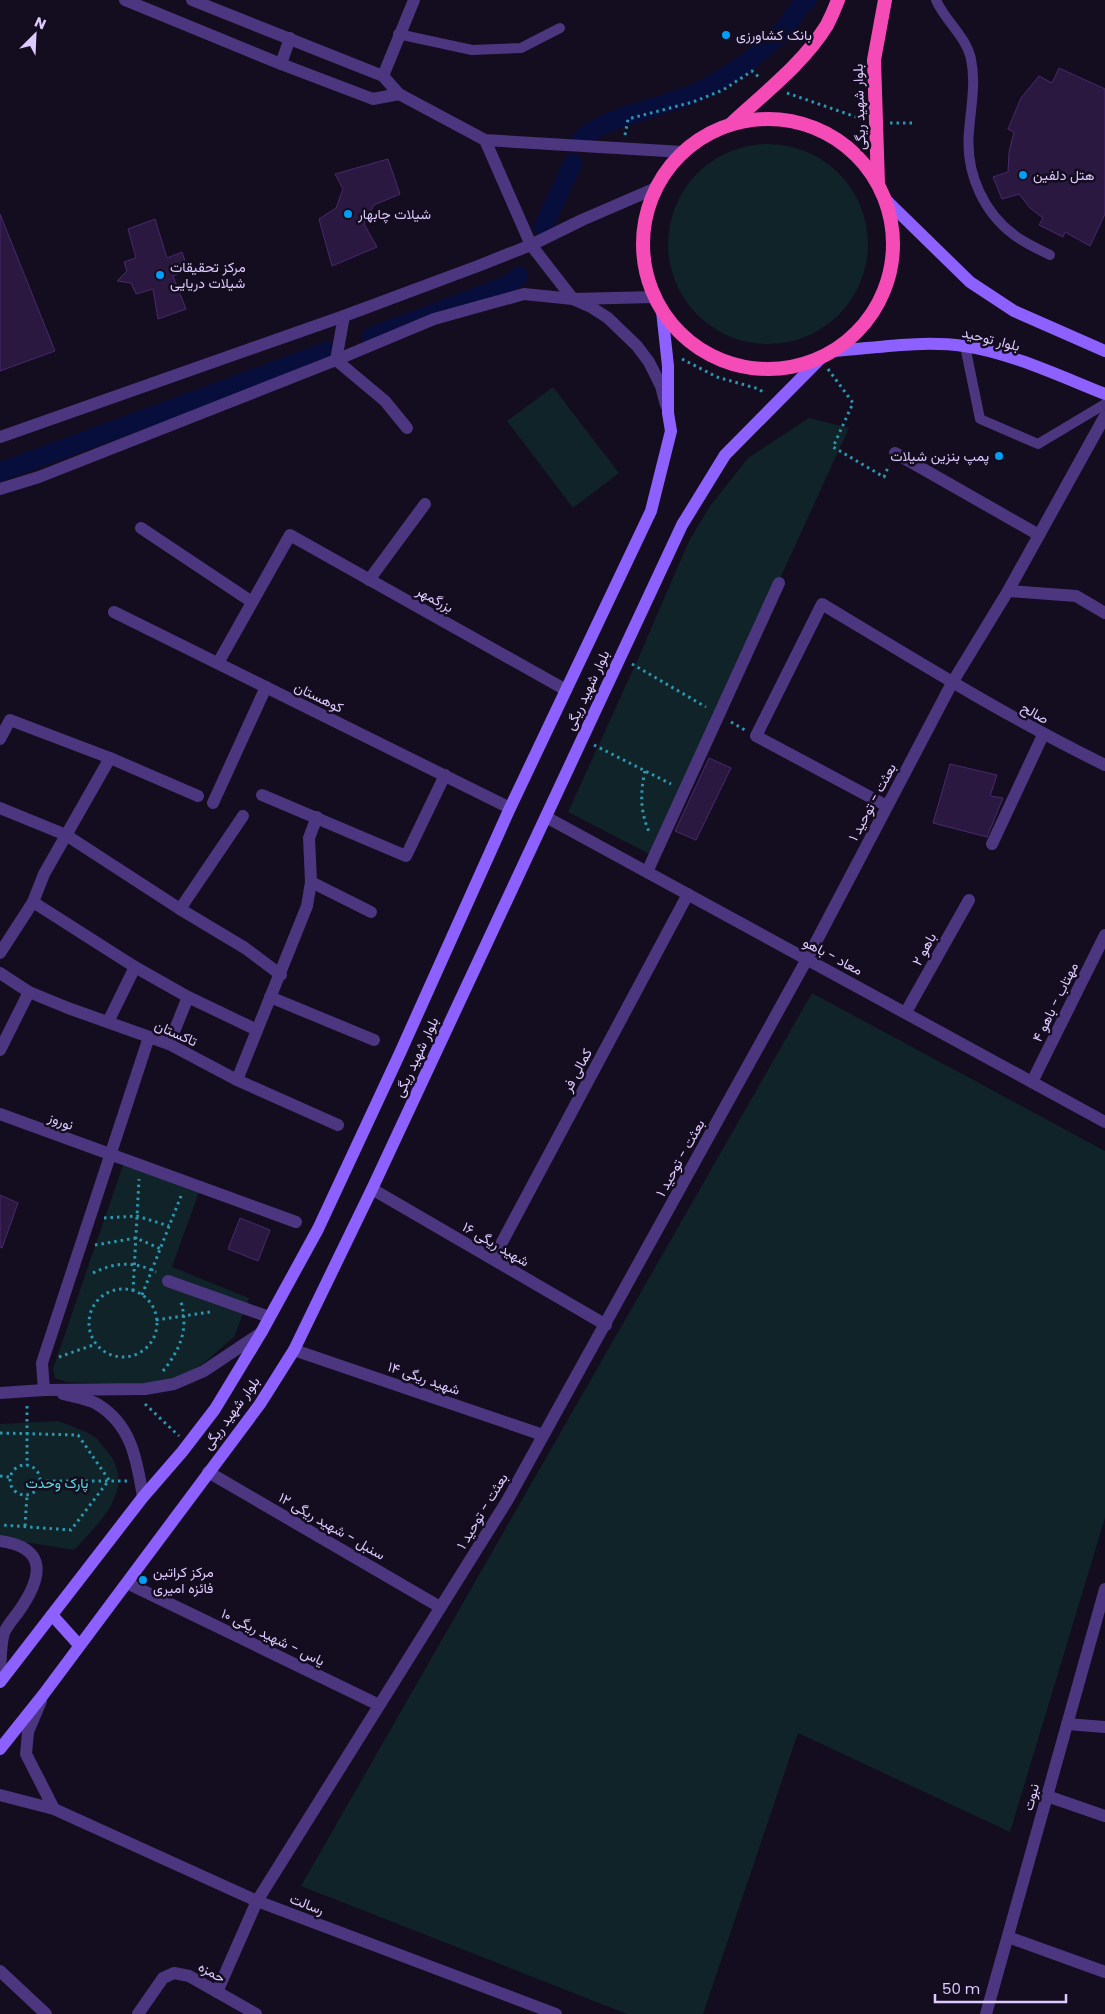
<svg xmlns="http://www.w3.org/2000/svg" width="1105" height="2014" font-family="Poppins,Vazirmatn,sans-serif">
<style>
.green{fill:#0f2329}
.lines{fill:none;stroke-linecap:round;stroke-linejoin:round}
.canal{stroke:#080e3c;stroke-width:19}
.building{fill:#2a1840;stroke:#48296d}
.path{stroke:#2b98b2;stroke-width:3;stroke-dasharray:2.5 4;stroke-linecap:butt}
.service{stroke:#4b367f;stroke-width:10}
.minor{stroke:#4b367f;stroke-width:12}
.tertiary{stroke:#4b367f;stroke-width:12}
.secondary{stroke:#8d61ff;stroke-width:12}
.trunk{stroke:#f44bb7;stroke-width:14}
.poi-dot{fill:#009ef5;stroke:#140c1f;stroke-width:2}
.labels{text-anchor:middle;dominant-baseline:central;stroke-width:5;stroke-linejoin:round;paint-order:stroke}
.poi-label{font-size:14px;fill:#decaff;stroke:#140c1f;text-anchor:start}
.street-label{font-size:14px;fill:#decaff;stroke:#140c1f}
.park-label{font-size:14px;fill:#54e0e1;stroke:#140c1f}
</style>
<rect width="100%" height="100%" fill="#140c1f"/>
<g class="green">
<circle cx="768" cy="244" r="100"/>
<path d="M553,387L619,473L573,508L507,421Z"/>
<path d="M809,418L849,428L653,856L568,812L637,661L689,541L710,506L748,458Z"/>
<path d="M812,993L1105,1151V1518L1010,1832L798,1733L703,2014H627L301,1886Z"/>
<path d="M123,1165L199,1192L172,1267L249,1298L234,1337L204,1363L178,1379L145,1385L66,1382L55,1378L53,1369Z"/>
<path d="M59,1421C70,1426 85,1430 95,1437C99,1440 103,1447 107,1451C138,1488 99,1523 74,1550L0,1538V1424Z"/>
</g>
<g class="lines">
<g class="canal">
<path d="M581,140C597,119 671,105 697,92C729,77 756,58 781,33C791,23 796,9 807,0"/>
<path d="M543,227L573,163"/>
<path d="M371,337L508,285L519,276"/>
<path d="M0,472L328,351"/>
</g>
</g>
<g class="building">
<path d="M1059,68L1105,89V214L1090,246L1065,232L1063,237L1039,225L1043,218L1030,208L1019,194L1002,199L993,177L1008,172L1009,152L1014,132L1008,129L1021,98L1039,76L1052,83Z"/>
<path d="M388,159L400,194L374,205L364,224L377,247L332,266L319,219L336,208L343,189L335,174Z"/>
<path d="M0,214L55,351L0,371Z"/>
<path d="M155,219L167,258L182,252L188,270L173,276L186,309L158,319L153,289L136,294L131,283L117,281L127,271L124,262L136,258L128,229Z"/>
<path d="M709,758L731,768L696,840L675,831Z"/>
<path d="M950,764L997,775L990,796L1003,798L987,837L933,823Z"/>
<path d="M0,1195L18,1203L2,1248L0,1247Z"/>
<path d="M240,1218L270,1230L258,1261L228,1249Z"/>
</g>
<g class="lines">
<g class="path">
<path d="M787,93L862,119"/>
<path d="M890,123H912"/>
<path d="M625,135L628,119L693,102L723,90L752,71L760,78"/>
<path d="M682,359L717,377L759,389L765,394"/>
<path d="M828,369L853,403L833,447L884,477L889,465"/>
<path d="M632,664L706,707"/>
<path d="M731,722L745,730"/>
<path d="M594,745L671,784"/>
<path d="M645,771C640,793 640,812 650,834"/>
<path d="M104,1218L137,1216L169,1226"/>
<path d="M95,1245L136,1238L161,1249"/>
<path d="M93,1273C115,1262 134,1261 156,1272"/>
<circle cx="123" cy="1323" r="34"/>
<path d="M133,1291L139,1179"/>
<path d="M142,1295L181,1196"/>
<path d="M156,1320L210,1312"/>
<path d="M59,1357L96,1344"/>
<path d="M163,1371C180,1350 189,1329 181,1302"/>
<path d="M145,1404L179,1436"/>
<path d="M27,1406V1465"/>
<path d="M0,1433L78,1435L109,1480L71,1530L2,1525"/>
<circle cx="25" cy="1480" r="15"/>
<path d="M0,1476L10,1477"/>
<path d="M40,1481H127"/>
<path d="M25,1526L27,1495"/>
</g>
<g class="service">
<path d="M936,0C945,21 966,36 971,59C976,83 971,106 969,131C965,173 984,216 1020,239C1029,245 1040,250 1050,255"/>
<path d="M398,34L472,50L521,48L560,28"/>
<path d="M965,346L980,419L1038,444L1105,404"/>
</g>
<g class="minor">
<path d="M383,76L414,0"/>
<path d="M336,360L385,401L407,428"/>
<path d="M895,453L1039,535"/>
<path d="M141,528L252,602"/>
<path d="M369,580L425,504"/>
<path d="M1008,591L1076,596L1105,613"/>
<path d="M114,612L510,808"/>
<path d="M218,663L290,535L566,690"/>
<path d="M0,739L10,720L110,758L198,796"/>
<path d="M262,795L406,856L445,775"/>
<path d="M213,803L266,687"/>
<path d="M887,806L756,736L822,604C915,660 1007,717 1105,765"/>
<path d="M0,808L66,835L180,909L245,948L281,975"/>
<path d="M992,844L1043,735"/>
<path d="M647,872L779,583"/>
<path d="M311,882L371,912"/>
<path d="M33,902L135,967L188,997L257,1030"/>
<path d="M180,909L243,816"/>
<path d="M0,953L33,902L44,874L110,758"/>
<path d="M0,973L29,992L68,1008L169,1044L237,1080L338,1125"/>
<path d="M270,997L374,1040"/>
<path d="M906,1012L969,900"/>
<path d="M108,1022L135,967"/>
<path d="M169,1044L188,997"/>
<path d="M0,1050L29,992"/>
<path d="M237,1080L307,906L311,882L309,838L317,817"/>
<path d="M1032,1082L1105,935"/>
<path d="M0,1114L296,1222"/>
<path d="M372,1189L606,1325"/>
<path d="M493,1259L688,894"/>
<path d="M168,1281L269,1317"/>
<path d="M294,1350L543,1435"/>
<path d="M44,1390L42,1363L149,1037"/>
<path d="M208,1472L440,1607"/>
<path d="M0,1541C49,1548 42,1578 19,1611C15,1617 7,1625 4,1633C0,1646 1,1662 0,1676"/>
<path d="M127,1583L379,1705"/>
<path d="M1067,1724L1105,1727"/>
<path d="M1047,1796L1105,1816"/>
<path d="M1008,1937L1105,1972"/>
<path d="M0,1971L46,2014"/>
<path d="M217,1992L257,1901"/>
<path d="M138,2014L163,1978L174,1973L189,1976L256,2014"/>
</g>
<g class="tertiary">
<path d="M125,0L281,64L373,99L399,94"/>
<path d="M192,0L383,76L399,94L485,140L683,152"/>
<path d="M281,64L290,38"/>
<path d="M485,140L531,245L573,299L591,307L608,318L637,346L649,362L661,386L666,405"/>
<path d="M336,360L344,316"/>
<path d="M0,437L344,316L478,266L531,245L582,220L656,188"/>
<path d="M0,489L39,477L336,360L434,319L524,294L573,299L655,297"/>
<path d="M546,817L1105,1122"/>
<path d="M0,1393L44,1390L145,1389L174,1384L204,1371L261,1333"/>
<path d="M63,1394C74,1397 88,1399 97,1404C132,1425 137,1461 143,1497"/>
<path d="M41,1701L28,1732L26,1754L54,1809"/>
<path d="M0,1795L54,1809L257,1901L556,2014"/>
<path d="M257,1901L507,1501L807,959L952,683L1008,591L1105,416"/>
<path d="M986,2014L1105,1589"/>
</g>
<g class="secondary">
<path d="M884,198L970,282L1014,311L1105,351"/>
<path d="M834,351C876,348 921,340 964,346C1009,352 1062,377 1105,394"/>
<path d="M52,1615L79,1645"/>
<path d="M0,1682L143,1497L182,1452L215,1409L261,1333L318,1229L400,1053L510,808L651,511L671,431L668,413V366L662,311"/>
<path d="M0,1749L43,1695L260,1404L294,1350L372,1189L682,525L725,455L821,358"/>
</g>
<g class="trunk">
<circle cx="768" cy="244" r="125"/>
<path d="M730,125C763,94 803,64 827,25C831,17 835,8 838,0"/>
<path d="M878,184L874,60L885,0"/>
</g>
</g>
<g class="poi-dot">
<circle cx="726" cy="35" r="5"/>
<circle cx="1023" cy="175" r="5"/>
<circle cx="348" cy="214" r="5"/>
<circle cx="160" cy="275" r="5"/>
<circle cx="999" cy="456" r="5"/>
<circle cx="143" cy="1580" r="5"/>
</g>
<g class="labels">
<g class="poi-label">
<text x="736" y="35">بانک کشاورزی</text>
<text x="1033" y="175">هتل دلفین</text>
<text x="358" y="214">شیلات چابهار</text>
<text x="170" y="267">مرکز تحقیقات<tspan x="170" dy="16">شیلات دریایی</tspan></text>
<text x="989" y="456" text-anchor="end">پمپ بنزین شیلات</text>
<text x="153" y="1572">مرکز کراتین<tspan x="153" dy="16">فائزه امیری</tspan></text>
</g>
<g class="street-label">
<text transform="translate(859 107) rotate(-92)">بلوار شهید ریگی</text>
<text transform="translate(991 339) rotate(14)">بلوار توحید</text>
<text transform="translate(435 599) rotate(29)">بزرگمهر</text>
<text transform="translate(587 690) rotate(-65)">بلوار شهید ریگی</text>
<text transform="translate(319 697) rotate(26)">کوهستان</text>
<text transform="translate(1035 713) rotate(29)">صالح</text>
<text transform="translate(872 802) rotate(-62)">بعثت - توحید ۱</text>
<text transform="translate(924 949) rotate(-61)">باهو ۲</text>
<text transform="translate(833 956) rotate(28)">معاد - باهو</text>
<text transform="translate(1055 1002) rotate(-64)">مهتاب - باهو ۴</text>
<text transform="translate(176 1033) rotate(24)">تاکستان</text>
<text transform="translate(416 1057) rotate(-65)">بلوار شهید ریگی</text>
<text transform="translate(577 1070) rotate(-62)">کمالی فر</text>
<text transform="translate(61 1121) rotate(21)">نوروز</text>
<text transform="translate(680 1158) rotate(-61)">بعثت - توحید ۱</text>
<text transform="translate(496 1244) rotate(30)">شهید ریگی ۱۶</text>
<text transform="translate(424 1378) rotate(19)">شهید ریگی ۱۴</text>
<text transform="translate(231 1413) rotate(-54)">بلوار شهید ریگی</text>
<text transform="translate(482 1511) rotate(-59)">بعثت - توحید ۱</text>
<text transform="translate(332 1526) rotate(30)">سنبل - شهید ریگی ۱۲</text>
<text transform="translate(273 1637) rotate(26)">یاس - شهید ریگی ۱۰</text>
<text transform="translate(1031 1797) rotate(-75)">نبوت</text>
<text transform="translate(307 1904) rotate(21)">رسالت</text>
<text transform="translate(212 1972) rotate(28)">حمزه</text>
</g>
<g class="park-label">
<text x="57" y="1483">پارک وحدت</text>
</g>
</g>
<g transform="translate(35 35) rotate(24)" stroke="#140c1f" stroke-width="4" paint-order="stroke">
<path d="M0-4L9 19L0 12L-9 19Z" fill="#decaff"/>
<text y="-8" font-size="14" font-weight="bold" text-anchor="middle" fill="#decaff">N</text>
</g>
<path d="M935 1994v8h131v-8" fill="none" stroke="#decaff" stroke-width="2.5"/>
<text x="942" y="1994" font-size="15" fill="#decaff" stroke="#140c1f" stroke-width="4" paint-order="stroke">50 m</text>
</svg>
